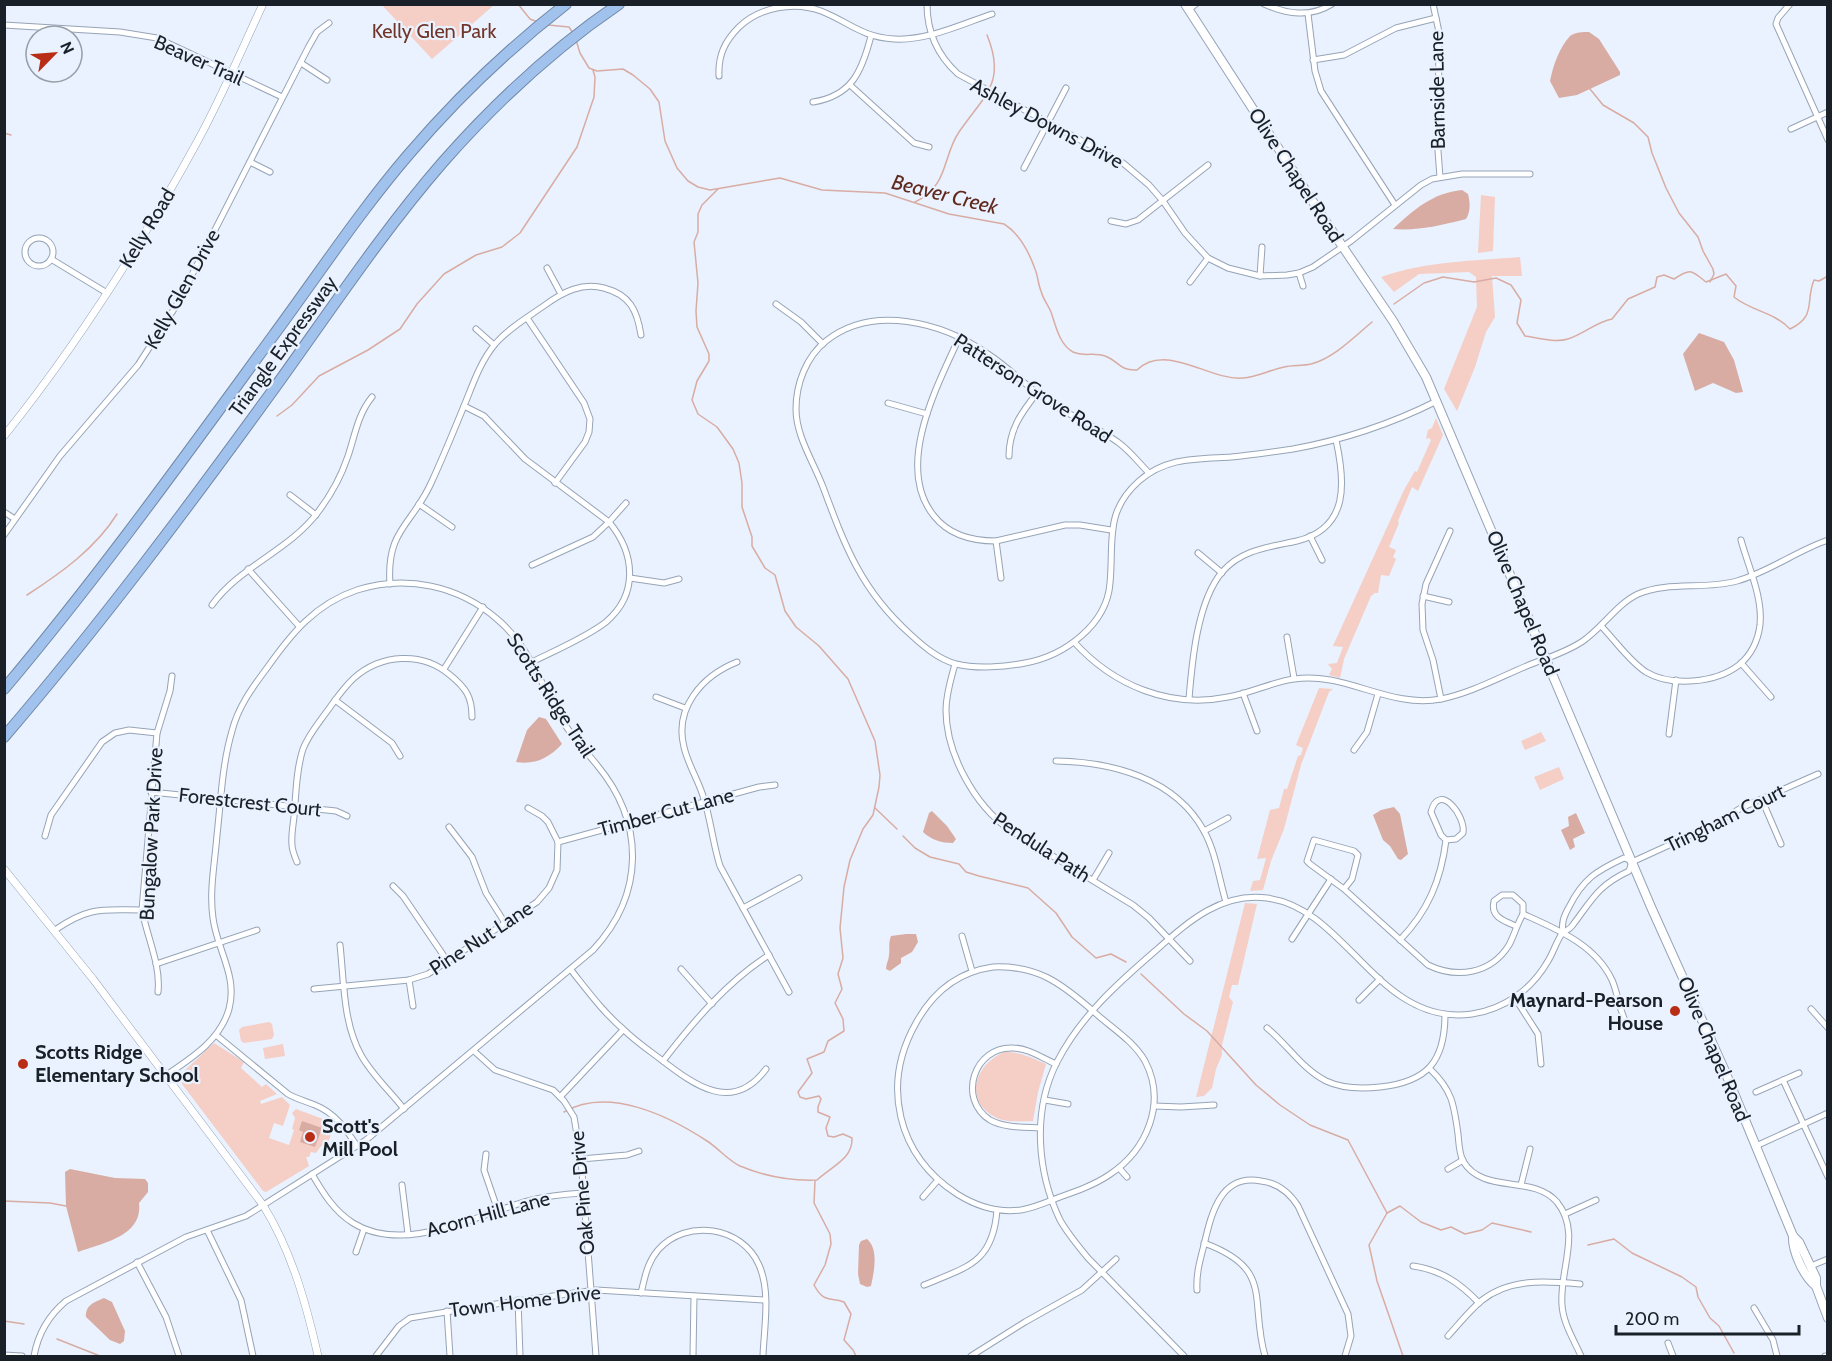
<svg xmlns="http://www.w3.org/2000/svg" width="1832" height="1361" font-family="Cabin,sans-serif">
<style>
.green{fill:#f5cec6}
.water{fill:#d9aca3}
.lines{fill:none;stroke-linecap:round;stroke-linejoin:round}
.stream{stroke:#d9aca3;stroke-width:1.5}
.minor-casing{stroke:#96a4b7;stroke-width:7}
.tertiary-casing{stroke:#96a4b7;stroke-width:8}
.secondary-casing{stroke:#96a4b7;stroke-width:10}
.motorway-casing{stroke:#7289a8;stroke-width:12}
.minor{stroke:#fff;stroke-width:5}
.tertiary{stroke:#fff;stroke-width:7}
.secondary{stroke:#fff;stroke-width:8}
.motorway{stroke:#a1c2ed;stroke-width:10}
.poi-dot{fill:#b92d16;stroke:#e9f2fe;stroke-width:2}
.labels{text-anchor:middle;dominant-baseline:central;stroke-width:4.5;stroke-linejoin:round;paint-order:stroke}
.park-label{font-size:20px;fill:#70362b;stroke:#e9f2fe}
.street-label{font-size:20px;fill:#1a2027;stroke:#e9f2fe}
.poi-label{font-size:20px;font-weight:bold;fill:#1a2027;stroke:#e9f2fe;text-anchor:start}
.water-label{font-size:21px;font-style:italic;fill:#61291e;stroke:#e9f2fe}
</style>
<rect width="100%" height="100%" fill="#e9f2fe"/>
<g class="green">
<path d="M382,5H494L432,59Z"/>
<path d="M1481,195L1495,197L1493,251L1478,253Z"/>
<path d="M1520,257L1522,276H1492L1495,317L1486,332L1475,367L1457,411L1444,389L1477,307L1476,277L1469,272L1419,274L1394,292L1381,277C1426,261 1474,261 1520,257Z"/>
<path d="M1436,418L1443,435L1418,491L1412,487L1398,521L1399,523L1389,547L1396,550L1393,557L1396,559L1389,576L1381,575L1378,593H1375L1371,596L1344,659L1340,678L1329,675L1332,669L1328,664L1337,663L1343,647L1333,646L1404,490L1415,471L1417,472L1431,440L1429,438L1426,439L1428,430L1432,428Z"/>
<path d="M1319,688L1333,689L1329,692L1301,765L1284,829L1271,861L1263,890L1250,891L1253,881L1260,880L1266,858L1257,859L1270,810L1279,808L1284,789H1287L1298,756L1301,755L1303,748L1296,745Z"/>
<path d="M1541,732L1546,741L1525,750L1521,741Z"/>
<path d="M1559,767L1564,779L1540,790L1534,777Z"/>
<path d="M1245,903L1257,904L1238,985H1232L1229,997L1233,1002L1222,1045V1055L1216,1069L1212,1088L1204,1096L1196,1097Z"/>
<path d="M269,1022L272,1024L274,1035L272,1039L244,1043L241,1041L239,1030L242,1027Z"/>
<path d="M214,1043L244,1062L241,1068L262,1087L266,1084L277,1094L260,1101L261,1104L282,1097L290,1105L283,1126L274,1123L269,1138L289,1145L294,1130L292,1129L295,1118L292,1113L296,1109L323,1119L333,1130L326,1147L321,1146L316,1153L311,1152L309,1157H306L309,1166L266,1192L263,1191L182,1084L181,1074Z"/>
<path d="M283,1044L285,1056L265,1059L263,1048Z"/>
<path d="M1005,1052C1021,1052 1032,1058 1046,1064L1038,1092L1033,1121C1020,1121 1006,1123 995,1117C963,1101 975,1063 1005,1052Z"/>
</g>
<g class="water">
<path d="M1589,32L1599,39L1620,72V75L1577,95L1559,98L1550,81C1553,66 1559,48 1570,36C1575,32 1583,32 1589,32Z"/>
<path d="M1462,190L1468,194C1470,202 1471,211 1466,219C1443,225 1417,231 1393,229C1414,209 1433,193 1462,190Z"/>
<path d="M1699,333L1724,342L1734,360L1743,392L1736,393L1713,383L1695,391L1683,354Z"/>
<path d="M539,717L546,719L562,744C549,758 535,765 516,762L527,730Z"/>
<path d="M1394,807L1400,814L1408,854L1401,860L1398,859L1390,846L1383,840L1373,815L1381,810Z"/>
<path d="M932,811L947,826L956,839L953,843C942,843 931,840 923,832L929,813Z"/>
<path d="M1576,813L1585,833L1573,839L1575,847L1570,850L1561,830L1569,826L1568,817Z"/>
<path d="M906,934H916L918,942L912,952L901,958V963L890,971L886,969C886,964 889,959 889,955C890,947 888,944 891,936Z"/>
<path d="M302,1121L322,1128L315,1147L300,1142L303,1132L299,1130Z"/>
<path d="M70,1169L115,1178L145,1179L148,1183V1192L139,1203C143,1236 103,1243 78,1252L66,1206L65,1172Z"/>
<path d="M867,1239C879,1249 874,1272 871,1286L867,1287L860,1284L858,1274L859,1245L861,1241Z"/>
<path d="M104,1298L112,1302L125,1331L124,1341L120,1344L110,1340L86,1317C85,1305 95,1302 104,1298Z"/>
</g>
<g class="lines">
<g class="stream">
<path d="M518,4L530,19L538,22"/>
<path d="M548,25L569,27L573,33"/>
<path d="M987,35C994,52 998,73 989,89"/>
<path d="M576,40L580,53L589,68L597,71L623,69L633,75L650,89L659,102L665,141L677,168L688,181L698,187L710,190L780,178L822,190L885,193L949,214L1004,224C1020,234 1029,252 1035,269C1038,276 1038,284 1041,291C1043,299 1048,305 1051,312C1056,326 1059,344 1073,352C1084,357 1094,352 1105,356C1119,361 1119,371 1137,370C1166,342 1210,381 1243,378C1257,377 1270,370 1284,367C1293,365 1302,366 1311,364C1334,358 1354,337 1372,322"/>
<path d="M1590,89L1603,105L1634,123L1648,137L1652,153L1666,188L1679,213L1698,237L1703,251L1713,269L1714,274L1710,282"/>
<path d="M4,133L11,135"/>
<path d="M915,202C949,186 942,157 959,132C968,119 978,107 987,94"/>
<path d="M1394,304L1424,283L1443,277L1474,282L1496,278L1511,285L1521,300L1517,323L1525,336C1538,338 1555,343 1568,339C1584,334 1596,322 1612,319L1628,299L1655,287L1657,277L1664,275L1674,279C1691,268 1691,270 1706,282L1726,274L1736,286L1734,297C1751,311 1774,312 1790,329C1817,316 1805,302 1814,280L1819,281L1828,276"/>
<path d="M277,416L292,405L319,376L368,350L400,329L417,304L444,274L476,255L502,247L520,233L577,147L594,97L595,77L593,70"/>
<path d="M27,595C61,573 96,548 117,514"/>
<path d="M875,808L897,829"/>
<path d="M903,836L915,848L930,857L959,864L966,872L979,876L1028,888L1056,913L1072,937L1096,958L1111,954L1126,962"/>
<path d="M1141,974L1184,1014L1207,1031L1256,1085L1280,1105L1310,1125L1348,1140L1387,1213"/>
<path d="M564,1112C608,1086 669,1116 707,1141C718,1148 729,1161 740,1166C764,1176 792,1181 817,1180C832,1166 853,1159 852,1138L843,1134L834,1137L828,1136L826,1128L830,1117L818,1112V1107L821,1099L819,1096L806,1099L800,1097L798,1092L812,1073L807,1059L824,1052L828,1041L844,1031L843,1019L835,1003L842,989L838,974L843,958L840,928L844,887L850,860L863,829L873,815L879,787L880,775L875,741L848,679L819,646L796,627L785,611L775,575L765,568L752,546V537L742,507V483L739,463L733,449L717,427L698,414L692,400L697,381L709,361V354L697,327L696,311L698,283L694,242L698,232V214L702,205L718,189"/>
<path d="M815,1181L814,1203L830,1234L831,1244L825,1265L814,1285C824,1303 828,1297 844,1302L851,1314L844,1340L853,1350L856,1356"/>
<path d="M4,1201L50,1203L66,1206L68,1205"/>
<path d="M1588,1245L1614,1239L1632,1253L1682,1277L1696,1287L1698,1297L1710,1318L1719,1326L1734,1353"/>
<path d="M4,1321L24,1324"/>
<path d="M57,1339L100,1356"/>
<path d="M1403,1356L1377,1281L1369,1245L1387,1213L1400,1206L1421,1222L1441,1230L1451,1227L1465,1234L1482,1230L1492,1223L1531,1232"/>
</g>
<g class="minor-casing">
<g id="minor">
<path d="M927,4C927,33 937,55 958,74L1123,163L1149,185L1163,201L1185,233L1208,258L1228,268L1260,276L1287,275L1299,273L1313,267L1351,241L1421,185L1432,179L1462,174H1530"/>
<path d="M1264,4C1287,14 1310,18 1332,4"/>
<path d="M1433,4L1439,32L1438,151L1440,177"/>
<path d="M1790,4L1778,18L1776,24L1828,140"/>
<path d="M1188,10L1196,4"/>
<path d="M1308,14L1315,71L1321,91L1395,205"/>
<path d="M4,25L120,32L157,38L282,97"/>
<path d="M1313,60L1344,55L1396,28L1436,18"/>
<path d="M301,63L327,80"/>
<path d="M719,76C718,55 725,41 739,27C760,7 794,1 821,11C849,22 861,37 894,39C927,41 962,24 992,14"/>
<path d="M850,85L914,143L929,147"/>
<path d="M813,102C852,96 862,71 871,36"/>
<path d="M1791,129L1828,112"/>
<path d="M250,162L270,172"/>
<path d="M1024,168L1066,88"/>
<path d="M1111,221L1126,224L1138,220L1208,165"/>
<circle cx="39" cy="252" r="14"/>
<path d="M51,259L107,293"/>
<path d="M547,268L561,294"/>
<path d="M1299,273L1303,286"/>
<path d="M1260,276L1262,247"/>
<path d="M1190,282L1208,258"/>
<path d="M776,304L801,322L823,344"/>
<path d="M527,318L584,403L590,419L589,432L585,442L555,483"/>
<path d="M476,329L494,345"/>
<path d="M959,338C937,386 894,467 934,516C949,535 972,541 996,541L1065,525H1080L1111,530"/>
<path d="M888,403L927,414"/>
<path d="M464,406L484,416L525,459L609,522C635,553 639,594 606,622C587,637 554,651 532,662"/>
<path d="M1009,456C1009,430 1021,413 1037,393"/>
<path d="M1149,473C1139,463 1131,452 1119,443C1093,424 1062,413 1037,393C1020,380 1005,365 988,354C942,322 873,304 826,341C806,357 796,384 796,409C796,436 813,461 823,487C845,546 861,590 910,634C923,646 938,659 956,664C976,669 1005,667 1025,663C1064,656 1107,625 1110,583C1114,542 1104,512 1139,481C1166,457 1197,459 1231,457C1251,455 1272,452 1293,449C1343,440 1391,424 1437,401"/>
<path d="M290,495L316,515"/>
<path d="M419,504L452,527"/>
<path d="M4,512L15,519"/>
<path d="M4,535L60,456L138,365L176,306L308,48L317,32L329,23"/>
<path d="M1310,536L1322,560"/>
<path d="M996,541L1001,578"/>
<path d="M1198,553L1222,573"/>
<path d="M532,565L593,537L609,522L626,503"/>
<path d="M248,569L299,626"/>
<path d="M630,578L664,583L679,579"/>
<path d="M390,584C386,529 413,525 432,481C444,455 455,428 466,401C474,381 481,361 495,344C509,328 528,317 545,305C563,292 582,282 604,288C630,295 637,310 641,335"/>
<path d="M1423,596L1449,602"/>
<path d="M212,605C240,566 289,551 318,512C331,495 341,477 348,456C355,435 358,414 372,397"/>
<path d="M1601,626C1615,640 1629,661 1646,672C1671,687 1716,683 1739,665C1751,655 1758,640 1760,625C1763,597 1748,566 1741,540"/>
<path d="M1287,637L1294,678"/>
<path d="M1074,642C1113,685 1169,709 1228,697C1251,693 1272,682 1294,679C1345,671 1389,709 1441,699C1471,693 1500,677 1529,665C1547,658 1567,652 1583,641C1603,627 1617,604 1638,594C1668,581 1705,590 1737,581C1769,572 1796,551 1828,540"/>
<path d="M737,662C702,676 674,708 684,747C688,765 699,781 704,799C711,821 713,844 720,866L789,992"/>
<path d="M1741,663L1771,697"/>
<path d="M955,664C951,679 946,694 946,710C946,753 974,805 1010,830L1133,905L1149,918L1190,961"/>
<path d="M444,669L483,607"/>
<path d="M1243,693L1257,731"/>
<path d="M656,697L685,708"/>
<path d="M1189,699C1192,662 1197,602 1222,572C1242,549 1270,547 1297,541C1350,528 1345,481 1336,440"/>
<path d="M1441,699L1433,660L1423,630L1422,604L1426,584L1450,531"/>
<path d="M335,700L392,743L400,756"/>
<path d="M1669,734L1676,680"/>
<path d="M1354,750L1367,732L1378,694"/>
<path d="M1056,761C1112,762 1175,778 1204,831C1216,853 1219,879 1226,902"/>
<path d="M151,792L336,811L347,816"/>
<path d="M1762,800L1781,844"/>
<path d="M449,827L472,857L486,893L505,923"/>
<path d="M1204,831L1228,818"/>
<path d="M45,836L51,815L102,742L115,733L129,730L157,733"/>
<path d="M558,842L759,787L775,785"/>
<path d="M297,862C295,857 292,850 292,845C291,836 293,826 294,817C296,795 296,770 303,749C308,736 317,725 325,714C334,702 342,689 354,678C381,654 422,651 450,675C466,688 472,697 472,717"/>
<path d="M1632,862L1713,825L1741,808L1818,774"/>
<path d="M1093,880L1109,853"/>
<path d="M393,886L403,896L448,962"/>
<path d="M1344,889L1352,879L1358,855L1354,851L1314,840L1307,861L1310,864L1344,889L1428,965C1457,979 1491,974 1509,945C1514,936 1517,924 1523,914C1556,929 1595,944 1612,980C1619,996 1619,1013 1629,1028"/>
<path d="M743,908L799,878"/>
<path d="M1516,926C1504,921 1490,917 1494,901L1502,895H1513L1523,904V914"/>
<path d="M55,930C90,906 102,910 142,910"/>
<path d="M1563,933C1561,923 1564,916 1569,907C1583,879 1596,871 1624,858L1632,861"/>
<path d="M962,936L972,971"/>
<path d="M1292,939L1331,879"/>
<path d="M1400,940C1428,911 1441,880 1446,840L1456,839L1463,833C1466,816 1439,781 1431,812L1441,835L1446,840"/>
<path d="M340,945C344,981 343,1023 361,1055C372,1075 390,1091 404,1109"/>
<path d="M156,964L257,930"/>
<path d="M993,967C1037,965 1061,983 1093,1011C1110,1027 1133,1040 1145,1061C1167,1103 1147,1150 1109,1175C1094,1185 1077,1191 1060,1197C1047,1202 1034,1208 1021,1210C998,1213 976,1206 957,1194C897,1155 881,1085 916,1023C933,992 957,972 993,967Z"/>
<path d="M681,969L712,1004"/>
<path d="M571,970C587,990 603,1012 623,1029C634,1040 647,1049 659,1058C693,1084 732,1115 766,1069"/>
<path d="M409,980L413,1006"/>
<path d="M314,989L409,980L428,974L537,902L549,888L557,870L558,842L548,822L542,816L528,808"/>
<path d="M158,992C161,965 147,937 142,910L157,733L170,691L172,676"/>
<path d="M1515,998L1538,1034L1541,1064"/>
<path d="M1359,1000L1380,979"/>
<path d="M1811,1009L1828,1028"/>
<path d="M1267,1028C1287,1044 1302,1069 1326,1081C1343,1089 1361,1089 1380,1087C1427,1082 1445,1062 1445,1014"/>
<path d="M216,1035L288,1094C297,1099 305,1101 315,1105C335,1113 346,1129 357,1146"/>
<path d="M474,1051L495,1070L553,1090L564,1101L574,1117L581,1159L596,1356"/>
<path d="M663,1061C693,1022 727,982 769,955"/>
<path d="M1430,1069C1452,1090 1454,1104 1458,1134C1459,1143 1459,1153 1463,1161C1483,1195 1533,1174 1557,1202C1582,1233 1559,1270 1562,1305C1563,1323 1574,1340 1581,1356"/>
<path d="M1783,1080L1828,1177"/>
<path d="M1756,1092L1799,1073"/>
<path d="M560,1097L623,1030"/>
<path d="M1045,1100L1068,1104"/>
<path d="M1154,1106L1181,1107L1214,1105"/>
<path d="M1040,1128C1025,1127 1004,1128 990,1120C957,1099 974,1046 1013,1048C1028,1048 1042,1058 1056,1064"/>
<path d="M1756,1146L1828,1113"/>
<path d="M486,1154L484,1170L498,1211"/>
<path d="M581,1159L627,1155L639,1151"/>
<path d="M1119,1168L1127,1177"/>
<path d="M1448,1169L1463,1160"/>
<path d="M312,1174C323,1193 334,1211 353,1223C405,1255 476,1215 528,1201C546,1196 564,1194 583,1193"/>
<path d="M402,1185L408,1234"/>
<path d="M1521,1185L1530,1149"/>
<path d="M923,1197L938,1180"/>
<path d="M1565,1214L1596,1200"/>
<path d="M207,1230L241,1300L253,1356"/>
<path d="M1204,1243C1275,1269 1249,1300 1265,1356"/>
<path d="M356,1252L364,1229"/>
<path d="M137,1262L166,1317L179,1356"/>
<path d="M1413,1266C1441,1270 1460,1283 1479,1303"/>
<path d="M1811,1266L1828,1259"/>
<path d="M924,1285C967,1267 993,1263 997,1210"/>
<path d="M1197,1290C1196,1274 1200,1260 1204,1245C1211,1215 1220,1173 1261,1181C1278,1183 1289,1192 1298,1206L1348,1314L1351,1336L1345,1356"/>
<path d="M641,1293C645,1277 647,1263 658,1250C686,1218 742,1226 759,1265C771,1292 764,1328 763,1356"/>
<path d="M518,1300L520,1356"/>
<path d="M1754,1308L1773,1340L1777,1356"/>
<path d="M447,1311L450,1356"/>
<path d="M1448,1336C1459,1324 1469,1311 1481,1301C1509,1278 1545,1281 1580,1284"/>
<path d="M1668,1343L1673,1356"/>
<path d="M4,1355L22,1356"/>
<path d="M34,1356C38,1334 48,1316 66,1301L186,1237L246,1216L366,1140L593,950C645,894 645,823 597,765C583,748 567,731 557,712C539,679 527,644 497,619C459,586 406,574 357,590C315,604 291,634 267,668C252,688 238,707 232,731C222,765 221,800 217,835C215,862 209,891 213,918C217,950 238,976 229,1009C220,1041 190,1059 165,1076"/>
<path d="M376,1356L399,1326L410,1318L482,1306L596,1290L765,1300"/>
<path d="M693,1356L694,1296"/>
<path d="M971,1356L1025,1322L1082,1290L1116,1259"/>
<path d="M1184,1356L1088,1258C1078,1246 1068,1234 1060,1220C1037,1172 1032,1111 1057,1062C1080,1017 1117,984 1154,952C1187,923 1220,892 1267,898C1347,908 1378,1027 1472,1014C1505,1009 1532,989 1548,961C1553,953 1556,943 1561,935C1564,931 1569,930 1572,926C1592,900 1597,886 1629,871L1632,862"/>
<path d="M1825,1356H1828"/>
</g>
</g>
<g class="tertiary-casing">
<g id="tertiary">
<path d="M4,436C77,345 140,246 196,144C221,99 241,51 263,4"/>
<path d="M4,869L93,979L263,1205C292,1252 306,1303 318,1356"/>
</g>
</g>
<g class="secondary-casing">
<g id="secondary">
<path d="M1185,4L1326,222L1393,321L1426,377L1651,907L1724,1069L1793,1236L1799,1242L1816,1278V1286L1828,1318"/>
<path d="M1793,1236C1792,1251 1804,1277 1816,1286"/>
</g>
</g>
<g class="motorway-casing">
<g id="motorway">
<path d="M4,689C100,575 186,455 273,336C318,275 360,211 409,154C456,99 508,49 566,4"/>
<path d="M4,737C101,624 189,506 276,386C330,311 383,231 443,162C495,103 554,48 619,4"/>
</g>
</g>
<use href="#minor" class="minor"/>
<use href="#tertiary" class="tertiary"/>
<use href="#secondary" class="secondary"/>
<use href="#motorway" class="motorway"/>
</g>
<g class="poi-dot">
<circle cx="1675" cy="1011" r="6"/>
<circle cx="23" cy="1064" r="6"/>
<circle cx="310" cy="1137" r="6"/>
</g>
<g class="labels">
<g class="park-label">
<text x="434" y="31">Kelly Glen Park</text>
</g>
<g class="street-label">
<text transform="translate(199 60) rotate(24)">Beaver Trail</text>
<text transform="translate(1437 90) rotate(-91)">Barnside Lane</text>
<text transform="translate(1047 123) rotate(28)">Ashley Downs Drive</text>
<text transform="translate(1296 175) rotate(57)">Olive Chapel Road</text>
<text transform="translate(147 228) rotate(-59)">Kelly Road</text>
<text transform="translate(182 289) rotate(-61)">Kelly Glen Drive</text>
<text transform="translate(283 346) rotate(-54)">Triangle Expressway</text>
<text transform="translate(1033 388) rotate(33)">Patterson Grove Road</text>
<text transform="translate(1523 603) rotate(67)">Olive Chapel Road</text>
<text transform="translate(551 695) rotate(57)">Scotts Ridge Trail</text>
<text transform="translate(250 802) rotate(6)">Forestcrest Court</text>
<text transform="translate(666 812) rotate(-15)">Timber Cut Lane</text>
<text transform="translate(1725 818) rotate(-26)">Tringham Court</text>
<text transform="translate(151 834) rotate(-87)">Bungalow Park Drive</text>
<text transform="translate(1042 847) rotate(33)">Pendula Path</text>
<text transform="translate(481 938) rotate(-33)">Pine Nut Lane</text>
<text transform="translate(1714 1049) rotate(67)">Olive Chapel Road</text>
<text transform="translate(582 1193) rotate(-95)">Oak Pine Drive</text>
<text transform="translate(488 1214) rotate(-15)">Acorn Hill Lane</text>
<text transform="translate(525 1301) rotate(-7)">Town Home Drive</text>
</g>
<g class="poi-label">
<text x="1663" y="1000" text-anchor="end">Maynard-Pearson<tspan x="1663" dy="23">House</tspan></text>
<text x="35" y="1052">Scotts Ridge<tspan x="35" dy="23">Elementary School</tspan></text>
<text x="322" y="1126">Scott's<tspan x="322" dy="23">Mill Pool</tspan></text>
</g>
<g class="water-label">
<text transform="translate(945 194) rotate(14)">Beaver Creek</text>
</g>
</g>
<rect width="1832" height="1361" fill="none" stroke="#1a2027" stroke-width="12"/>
<g transform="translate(54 54) rotate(65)"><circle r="28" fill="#e9f2fe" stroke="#969ea8" stroke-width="1.5"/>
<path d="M0-4.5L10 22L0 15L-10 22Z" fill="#b92d16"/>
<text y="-9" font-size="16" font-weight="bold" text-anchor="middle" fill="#1a2027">N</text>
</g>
<path d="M1616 1325v9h183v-9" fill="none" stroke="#1a2027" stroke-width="3"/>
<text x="1625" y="1325" font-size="18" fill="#1a2027" stroke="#e9f2fe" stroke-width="4.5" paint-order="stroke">200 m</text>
</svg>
